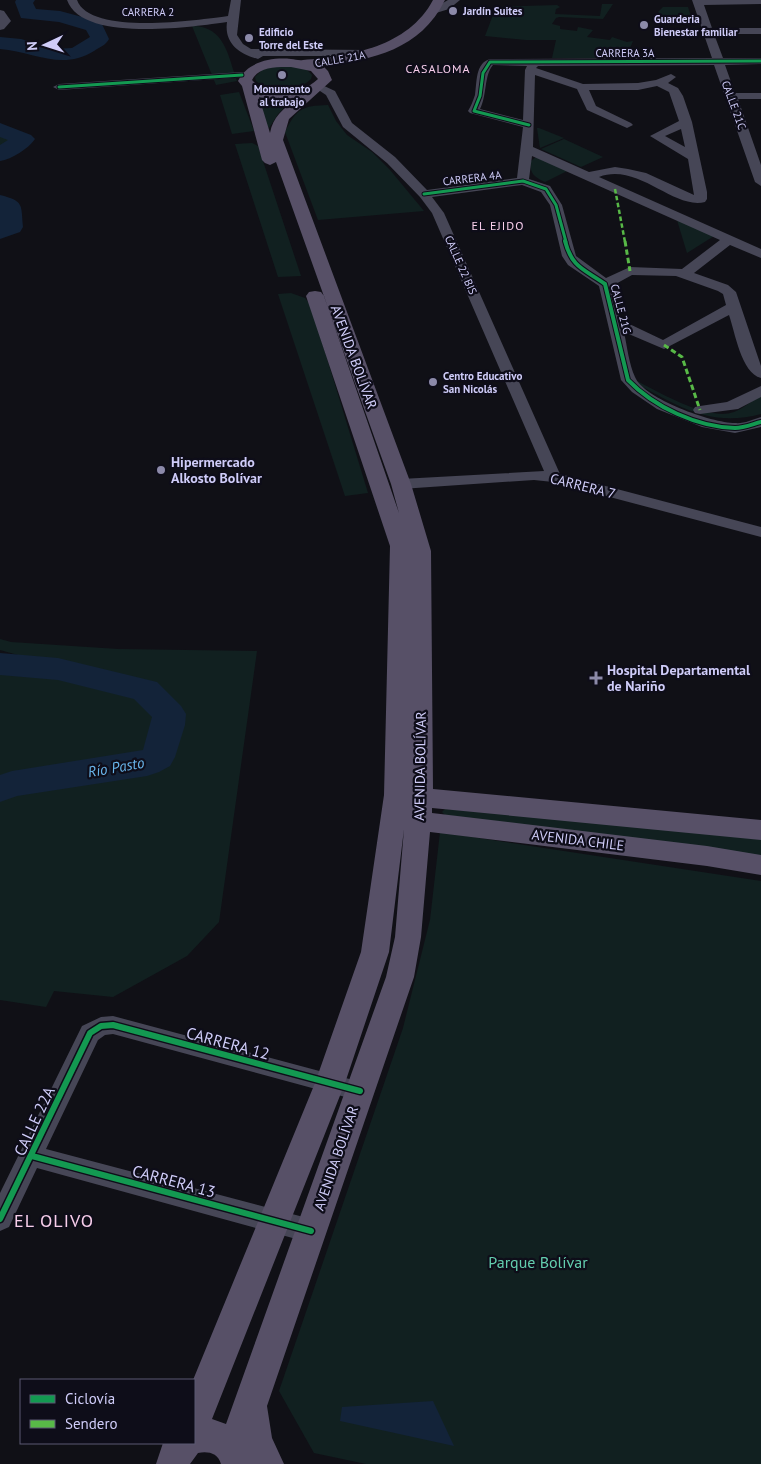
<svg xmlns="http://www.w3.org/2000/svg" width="761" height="1464" font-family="'PT Sans',sans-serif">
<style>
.green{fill:#112020}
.water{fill:#132339}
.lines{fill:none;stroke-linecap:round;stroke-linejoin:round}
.river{fill:#132339;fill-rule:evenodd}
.minor{fill:#464656;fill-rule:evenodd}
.major{fill:#575067;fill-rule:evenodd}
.quiet-far1{stroke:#58b947;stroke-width:2.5;stroke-dasharray:4.5 2.5;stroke-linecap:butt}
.quiet{stroke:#58b947;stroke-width:3;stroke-dasharray:5.5 3;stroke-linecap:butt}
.cycleway-far2-casing{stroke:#0e0d19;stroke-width:5}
.cycleway-far1-casing{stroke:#0e0d19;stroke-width:6}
.cycleway-casing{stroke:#0e0d19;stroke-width:9}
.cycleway-far2{stroke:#139951;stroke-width:3}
.cycleway-far1{stroke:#139951;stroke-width:4}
.cycleway{stroke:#139951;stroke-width:6}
.poi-dot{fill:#8c8aa9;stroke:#0e0d19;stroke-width:2}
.labels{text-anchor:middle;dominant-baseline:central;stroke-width:4.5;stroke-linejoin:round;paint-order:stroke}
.far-poi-label{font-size:11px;font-weight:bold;fill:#cfccf8;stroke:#0e0d19;text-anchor:start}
.far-street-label{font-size:11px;fill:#cfccf8;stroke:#0e0d19}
.far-neighbourhood-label{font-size:12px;letter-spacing:1px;fill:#f8ceeb;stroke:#0e0d19}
.street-label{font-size:14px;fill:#cfccf8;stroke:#0e0d19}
.poi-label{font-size:14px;font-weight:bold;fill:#cfccf8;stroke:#0e0d19;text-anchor:start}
.water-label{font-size:15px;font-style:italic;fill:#68b4ea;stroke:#0e0d19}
.near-street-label{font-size:16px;fill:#cfccf8;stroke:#0e0d19}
.near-park-label{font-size:16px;fill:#63cdae;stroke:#0e0d19}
.near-neighbourhood-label{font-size:18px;letter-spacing:1px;fill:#f8ceeb;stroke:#0e0d19}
</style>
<rect width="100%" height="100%" fill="#101016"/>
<g class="green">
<path d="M602,4H613L603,19L559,17L556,18L552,24L560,26V29L577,31L578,27L593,30L587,37L610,40L612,37L627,42L633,41L627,55L628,58H552L556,40H526L485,36L496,7L557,5L560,7L556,9L555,14L600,16Z"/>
<path d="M663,7H688L693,23H676L672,20V17L662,15L658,12Z"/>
<path d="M192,26C225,26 228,56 237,81L216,85Z"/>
<path d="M280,65L306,69L312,75L311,79C298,92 270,93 256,81L255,77L263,69Z"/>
<path d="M239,92L254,131L232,134L220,95Z"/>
<path d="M259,95L294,98L278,114L269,128L265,126Z"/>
<path d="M328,105L336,121L347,135L372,152L390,170L424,211L318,220L285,132C297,108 302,106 328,105Z"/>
<path d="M537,128H539L564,138L540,148Z"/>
<path d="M0,129L24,139L0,155Z"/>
<path d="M564,139L603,157L581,167L541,149Z"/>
<path d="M252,143L258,146L301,276L278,277L235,144Z"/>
<path d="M536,157L567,171L545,182C534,177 529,173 531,161Z"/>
<path d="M0,202L10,205L12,227L0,232Z"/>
<path d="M677,220L714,236L687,253Z"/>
<path d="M291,293L305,298L311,306L368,493L345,496L278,294Z"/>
<path d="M631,378C656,390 707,422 734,412C743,409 753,400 761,395V414C709,428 676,405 632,381Z"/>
<path d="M0,639L11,642L118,649L257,651L219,922L187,956L113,997L54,991L46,1007L0,1000V794L24,785L140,768L161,758L173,712L155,692L131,680L43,662L0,650Z"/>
<path d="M0,669L55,672L143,697L163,719L152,759L72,773L10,781L0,786Z"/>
<path d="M445,809L761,835V856L445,815L442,812Z"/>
<path d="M440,832L761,881V1464H366L314,1453L279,1391L403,1028L430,920Z"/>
</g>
<path class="water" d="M433,1401L454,1446L340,1421L342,1407Z"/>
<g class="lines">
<g class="river">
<path d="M16,0H35L33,3L36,9L60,11L101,22L109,39C106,45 100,47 94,51C62,71 34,52 0,49V37L21,39L55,49L72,48L90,37L86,30L59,22L21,18L15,2Z"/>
<path d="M0,123L31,135L35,139C28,149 12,159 0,161V145L8,140L0,137Z"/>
<path d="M0,195C24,201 21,204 23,227L20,232L0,239Z"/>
<path d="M0,653L58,658L157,682L181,706L186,714L185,725L175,757L170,766L159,772L147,776L17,796L0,802V775L12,771L143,750L152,717L134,699L58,680L0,675Z"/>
</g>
<g class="minor">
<path d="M67,0H77C90,36 198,20 228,16L231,0H241L237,35L243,44L251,49L370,50L375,53L370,56H263L258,59C239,54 224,43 227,22C192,27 82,43 67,0Z"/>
<path d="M448,0H460L449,9L436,13L431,10Z"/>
<path d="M692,0H761V4L704,5L712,28H761V34H714L723,58H761V64L725,65L735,93H761V99H738L761,165V186L755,182L714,65L538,66L536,68L583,84L638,83L656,80L671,74L676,77L668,83L678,88L683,96L692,122L707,192V199L705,202C673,210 638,162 599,177L761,249V258L730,245L694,273L728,285L736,292L761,366V378C741,373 735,332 729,315L664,349L624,332C627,346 629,364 635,377C644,399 712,423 735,423C743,424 752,420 761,417V427L735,433L702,427L657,409L632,392L621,380L599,286L568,265L562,256L550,205L541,192L522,185L432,197L444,213L560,474L761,527V537L553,482L534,480L401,489L395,487L393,484L395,481L401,479L544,471L432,213L420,197L387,163L343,127L326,95L314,87L320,84L335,91L352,123L395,157L427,190L517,178L523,127L470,113L468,111C471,106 473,101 475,95C477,83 475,63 490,59L712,58ZM493,65L527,66L525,70L523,120L480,109C487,96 484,75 493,65ZM535,75L577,89L587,110L627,128L633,125L631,123L596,106L589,90H638L657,86L669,92L679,121L650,136L688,159L694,195L646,173L628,169L615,167L589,172L533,147ZM681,129L685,147L665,136ZM532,156L720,240L682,269L630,267L606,278L576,256L562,205L550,186L529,179ZM632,275L676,276L718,291L723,294L726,305L663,340L621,320L612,286Z"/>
<path d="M0,10L4,11L11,21L4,29L0,30Z"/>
<path d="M242,72L247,75L246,77L59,90L53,87L59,84Z"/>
<path d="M761,386V397L738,409L700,414L695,413L693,410L695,407L700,406L727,402Z"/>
<path d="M113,1016L368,1084L372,1091L368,1098L360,1101L113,1034L105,1035L98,1040L46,1149L311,1219L320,1223L323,1231L320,1239L311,1243L37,1168L9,1227L0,1231V1193L82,1026L101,1017Z"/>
</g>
<path class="major" d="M433,0H445C420,50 374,59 323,66L328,71L332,80L289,119L283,140L411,484L431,551L433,789L761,820V840L432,808V813L707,846L761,855V875L707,866L430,832L421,937L414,977L267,1406L272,1438L284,1464H221C218,1453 208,1451 198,1453L190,1464H156L163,1443H194L193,1380L315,1083L361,952L384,795L390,546L306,296L309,292L315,291L321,292L324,296L399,513L391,484L276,162L270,165L265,163L262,160L242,86L238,81C247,62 271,57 291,59C295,59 299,61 303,60C351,56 408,47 433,0ZM291,67L311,71L318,79C301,95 269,98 252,80C259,66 277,67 291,67ZM259,97L272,100L296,99C283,109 273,117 270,133ZM404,829L395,937L386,977L226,1424L212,1419L345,1083L389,952Z"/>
<path class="quiet-far1" d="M615,189L625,242"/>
<g class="quiet">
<path d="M625,241L630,271"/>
<path d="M664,345L682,357L700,410"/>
</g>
<g class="cycleway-far2-casing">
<g id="cycleway-far2">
<path d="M59,87L242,75"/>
<path d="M529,125L474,111L480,96L483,73L490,62L761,61"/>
<path d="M424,194L523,181L546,189L556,205L566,242"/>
</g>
</g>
<g class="cycleway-far1-casing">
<path id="cycleway-far1" d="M565,241C572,268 584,269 605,284L628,380C654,407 697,427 735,428C744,428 753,424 761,422"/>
</g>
<g class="cycleway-casing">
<g id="cycleway">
<path d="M32,1156L311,1231"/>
<path d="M0,1219L90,1033L101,1026L113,1025L360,1091"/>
</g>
</g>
<use href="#cycleway-far2" class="cycleway-far2"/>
<use href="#cycleway-far1" class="cycleway-far1"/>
<use href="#cycleway" class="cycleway"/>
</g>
<g class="poi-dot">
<circle cx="453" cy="11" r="5"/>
<circle cx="644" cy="25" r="5"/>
<circle cx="249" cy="38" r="5"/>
<circle cx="282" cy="75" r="5"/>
<circle cx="433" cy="382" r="5"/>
<circle cx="161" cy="470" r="5"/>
<path d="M593.5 670.5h5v5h5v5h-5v5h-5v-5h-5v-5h5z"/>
</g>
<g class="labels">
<g class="far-poi-label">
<text x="463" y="11">Jardín Suites</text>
<text x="654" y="19">Guarderia<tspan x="654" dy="13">Bienestar familiar</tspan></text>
<text x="259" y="32">Edificio<tspan x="259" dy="13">Torre del Este</tspan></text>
<text x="282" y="89" text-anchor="middle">Monumento<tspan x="282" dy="13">al trabajo</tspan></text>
<text x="443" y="376">Centro Educativo<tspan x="443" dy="13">San Nicolás</tspan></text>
</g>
<g class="far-street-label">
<text x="148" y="12">CARRERA 2</text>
<text x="625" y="53">CARRERA 3A</text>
<text transform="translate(340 59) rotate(-10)">CALLE 21A</text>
<text transform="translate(734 105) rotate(70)">CALLE 21C</text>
<text transform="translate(472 178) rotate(-7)">CARRERA 4A</text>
<text transform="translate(461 265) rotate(66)">CALLE 22 BIS</text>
<text transform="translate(621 309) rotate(75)">CALLE 21G</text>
</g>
<g class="far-neighbourhood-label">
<text x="438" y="68">CASALOMA</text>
<text x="498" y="225">EL EJIDO</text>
</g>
<g class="street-label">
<text transform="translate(354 357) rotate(70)">AVENIDA BOLÍVAR</text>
<text transform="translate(583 486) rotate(14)">CARRERA 7</text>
<text transform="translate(420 766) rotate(-89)">AVENIDA BOLÍVAR</text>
<text transform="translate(578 840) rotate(7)">AVENIDA CHILE</text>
<text transform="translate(336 1158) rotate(-71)">AVENIDA BOLÍVAR</text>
</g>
<g class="poi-label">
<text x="171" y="462">Hipermercado<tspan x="171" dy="16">Alkosto Bolívar</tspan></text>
<text x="607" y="670">Hospital Departamental<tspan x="607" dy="16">de Nariño</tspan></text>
</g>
<g class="water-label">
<text transform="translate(116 767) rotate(-10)">Río Pasto</text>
</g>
<g class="near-street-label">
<text transform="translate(228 1043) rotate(15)">CARRERA 12</text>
<text transform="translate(34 1121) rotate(-65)">CALLE 22A</text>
<text transform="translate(174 1181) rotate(15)">CARRERA 13</text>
</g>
<g class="near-park-label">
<text x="538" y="1262">Parque Bolívar</text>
</g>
<g class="near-neighbourhood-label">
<text x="54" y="1220">EL OLIVO</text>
</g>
</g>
<rect x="20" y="1379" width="175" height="65" fill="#0e0d19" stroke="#5b5972"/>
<rect x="30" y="1395" width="25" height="8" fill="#139951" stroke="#5b5972"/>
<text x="65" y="1404" font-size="15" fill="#cfccf8">Ciclovía</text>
<rect x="30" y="1420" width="25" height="8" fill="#58b947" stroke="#5b5972"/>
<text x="65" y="1429" font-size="15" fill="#cfccf8">Sendero</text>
<g transform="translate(45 45) rotate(266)" stroke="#0e0d19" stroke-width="4" paint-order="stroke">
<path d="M0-4L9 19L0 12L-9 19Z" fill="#cfccf8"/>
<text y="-8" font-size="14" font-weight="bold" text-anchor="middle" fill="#cfccf8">N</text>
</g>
</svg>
